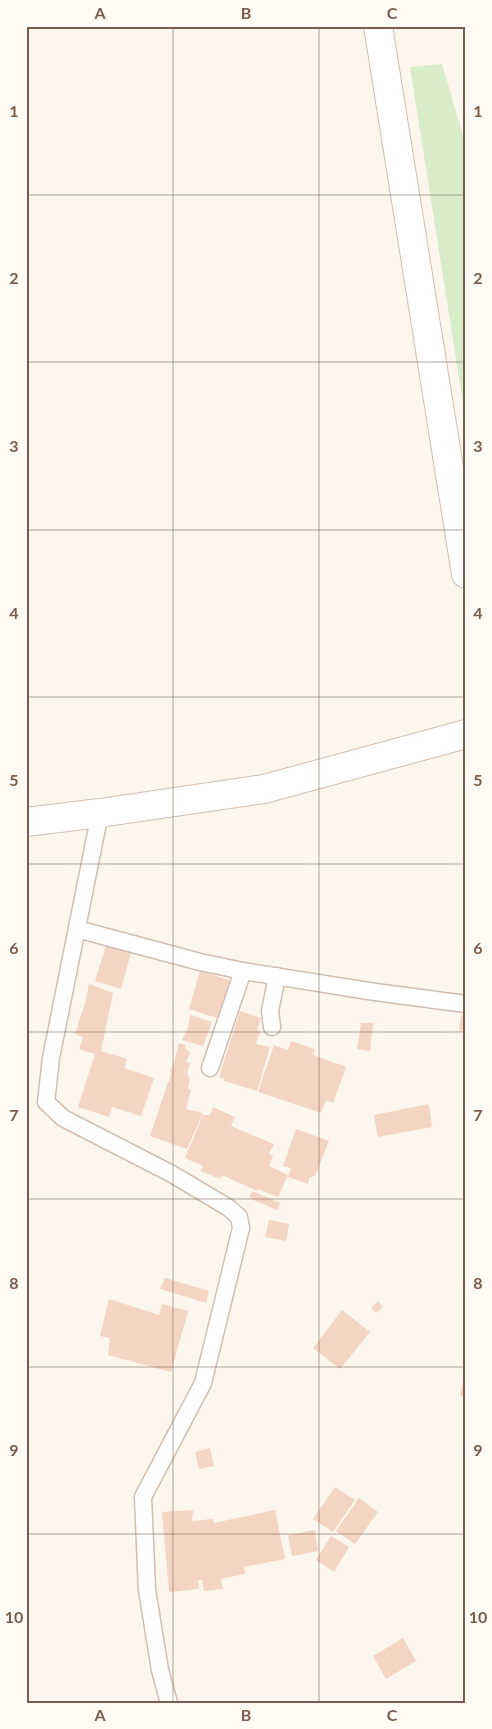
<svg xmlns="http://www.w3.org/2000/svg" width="492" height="1729" font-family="Lato,sans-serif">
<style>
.green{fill:#d8ecc9}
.building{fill:#f3d5c3}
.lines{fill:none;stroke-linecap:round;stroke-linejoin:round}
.service-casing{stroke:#d1beb0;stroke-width:19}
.minor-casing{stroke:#d1beb0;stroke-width:30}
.tertiary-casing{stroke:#d1beb0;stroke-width:30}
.service{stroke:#fff;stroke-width:16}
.minor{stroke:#fff;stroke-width:28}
.tertiary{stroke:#fff;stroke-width:28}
.grid{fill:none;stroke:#7a5c4d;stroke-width:1;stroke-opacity:0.55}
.neatline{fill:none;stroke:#7a5c4d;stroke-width:2}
.grid-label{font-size:16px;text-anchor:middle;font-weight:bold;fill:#7a5c4d}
</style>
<rect width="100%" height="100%" fill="#fdf6ec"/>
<path class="green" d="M442,64L466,146V422L410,67Z"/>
<g class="building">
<path d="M107,942L132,949L121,989L95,981Z"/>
<path d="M200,971L232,981L220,1019L189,1009Z"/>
<path d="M89,984L113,993L101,1051L127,1059L124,1068L154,1078L141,1116L112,1107L109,1117L78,1107L95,1054L79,1049L83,1037L75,1034L85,1003Z"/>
<path d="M240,1011L261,1018L257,1030L260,1031L256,1044L270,1047L257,1091L224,1081V1079L219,1077Z"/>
<path d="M190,1015L212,1022L203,1046L182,1040L188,1028Z"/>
<path d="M461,1015L466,1016V1031L459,1030Z"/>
<path d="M361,1023H373L370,1051L357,1049Z"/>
<path d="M291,1041L315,1049L313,1055L346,1067L333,1103L326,1100L321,1113L258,1092L274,1045L288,1050Z"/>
<path d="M179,1043L186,1045L185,1048L190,1053L186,1062L190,1063L187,1073L190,1079L188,1089L191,1090L186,1109L203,1113L187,1149L150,1136L168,1082H171L169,1081L171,1074L170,1069H172Z"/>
<path d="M429,1104L432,1127L378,1137L374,1115Z"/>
<path d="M213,1107L235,1117L231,1126L274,1144L269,1154L273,1156L269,1166L288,1175L278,1197L258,1189L257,1191L222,1175L220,1179L201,1171L203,1166L185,1158L203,1115H210Z"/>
<path d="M296,1129L329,1141L315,1176H313L312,1178L310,1177L308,1184L288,1177L291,1168L283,1166Z"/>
<path d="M252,1191L280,1203L277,1210L249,1198Z"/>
<path d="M269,1220L289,1224L286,1241L265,1237Z"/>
<path d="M165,1278L209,1291L206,1303L160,1289Z"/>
<path d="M109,1299L159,1315L162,1304L188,1311L171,1372L108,1355L110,1338L100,1336Z"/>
<path d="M378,1301L383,1307L377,1313L371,1308Z"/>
<path d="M342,1310L370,1332L340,1369L313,1348Z"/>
<path d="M464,1377H466V1397L460,1396Z"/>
<path d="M210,1448L214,1466L199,1469L195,1452Z"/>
<path d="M335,1487L355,1500L333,1532L313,1519Z"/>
<path d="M359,1498L378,1512L355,1544L336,1531Z"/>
<path d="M193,1510L192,1521L213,1519L214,1523L275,1510L285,1559L244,1567L245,1574L221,1579L223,1589L204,1591L202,1580H198L199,1589L169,1592L162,1512Z"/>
<path d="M315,1530L318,1551L292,1556L288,1535Z"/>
<path d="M331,1536L349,1547L334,1572L316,1560Z"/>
<path d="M403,1638L416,1661L386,1679L373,1656Z"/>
</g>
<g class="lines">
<g class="service-casing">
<g id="service">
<path d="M100,813L51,1058L46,1102L63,1118L172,1174L229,1208L239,1217L241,1228L203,1383L143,1497L147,1590L160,1670L169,1703"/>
<path d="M77,929L200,962L243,971L375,992L466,1004"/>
<path d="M272,1027L270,1011L277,976"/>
<path d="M210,1068L243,971"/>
</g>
</g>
<g class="minor-casing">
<path id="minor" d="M378,26L466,574"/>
</g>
<g class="tertiary-casing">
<path id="tertiary" d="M26,822L100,813L264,789L466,734"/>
</g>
<use href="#service" class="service"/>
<use href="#minor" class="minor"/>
<use href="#tertiary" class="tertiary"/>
</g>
<path class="grid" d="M173,26V1703M319,26V1703M26,195H466M26,362H466M26,530H466M26,697H466M26,864H466M26,1032H466M26,1199H466M26,1367H466M26,1534H466"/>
<rect width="492" height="1729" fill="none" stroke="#fffaf3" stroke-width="55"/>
<rect x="28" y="28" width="436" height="1674" class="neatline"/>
<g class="grid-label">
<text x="100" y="19">A</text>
<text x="246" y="19">B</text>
<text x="392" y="19">C</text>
<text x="14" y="117">1</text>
<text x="478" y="117">1</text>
<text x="14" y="284">2</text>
<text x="478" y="284">2</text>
<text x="14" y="452">3</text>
<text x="478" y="452">3</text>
<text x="14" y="619">4</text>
<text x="478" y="619">4</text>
<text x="14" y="786">5</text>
<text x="478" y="786">5</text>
<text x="14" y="954">6</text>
<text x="478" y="954">6</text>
<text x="14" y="1121">7</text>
<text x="478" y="1121">7</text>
<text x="14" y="1289">8</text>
<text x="478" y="1289">8</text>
<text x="14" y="1456">9</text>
<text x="478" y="1456">9</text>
<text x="14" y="1623">10</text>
<text x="478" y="1623">10</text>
<text x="100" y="1721">A</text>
<text x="246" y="1721">B</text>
<text x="392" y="1721">C</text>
</g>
</svg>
